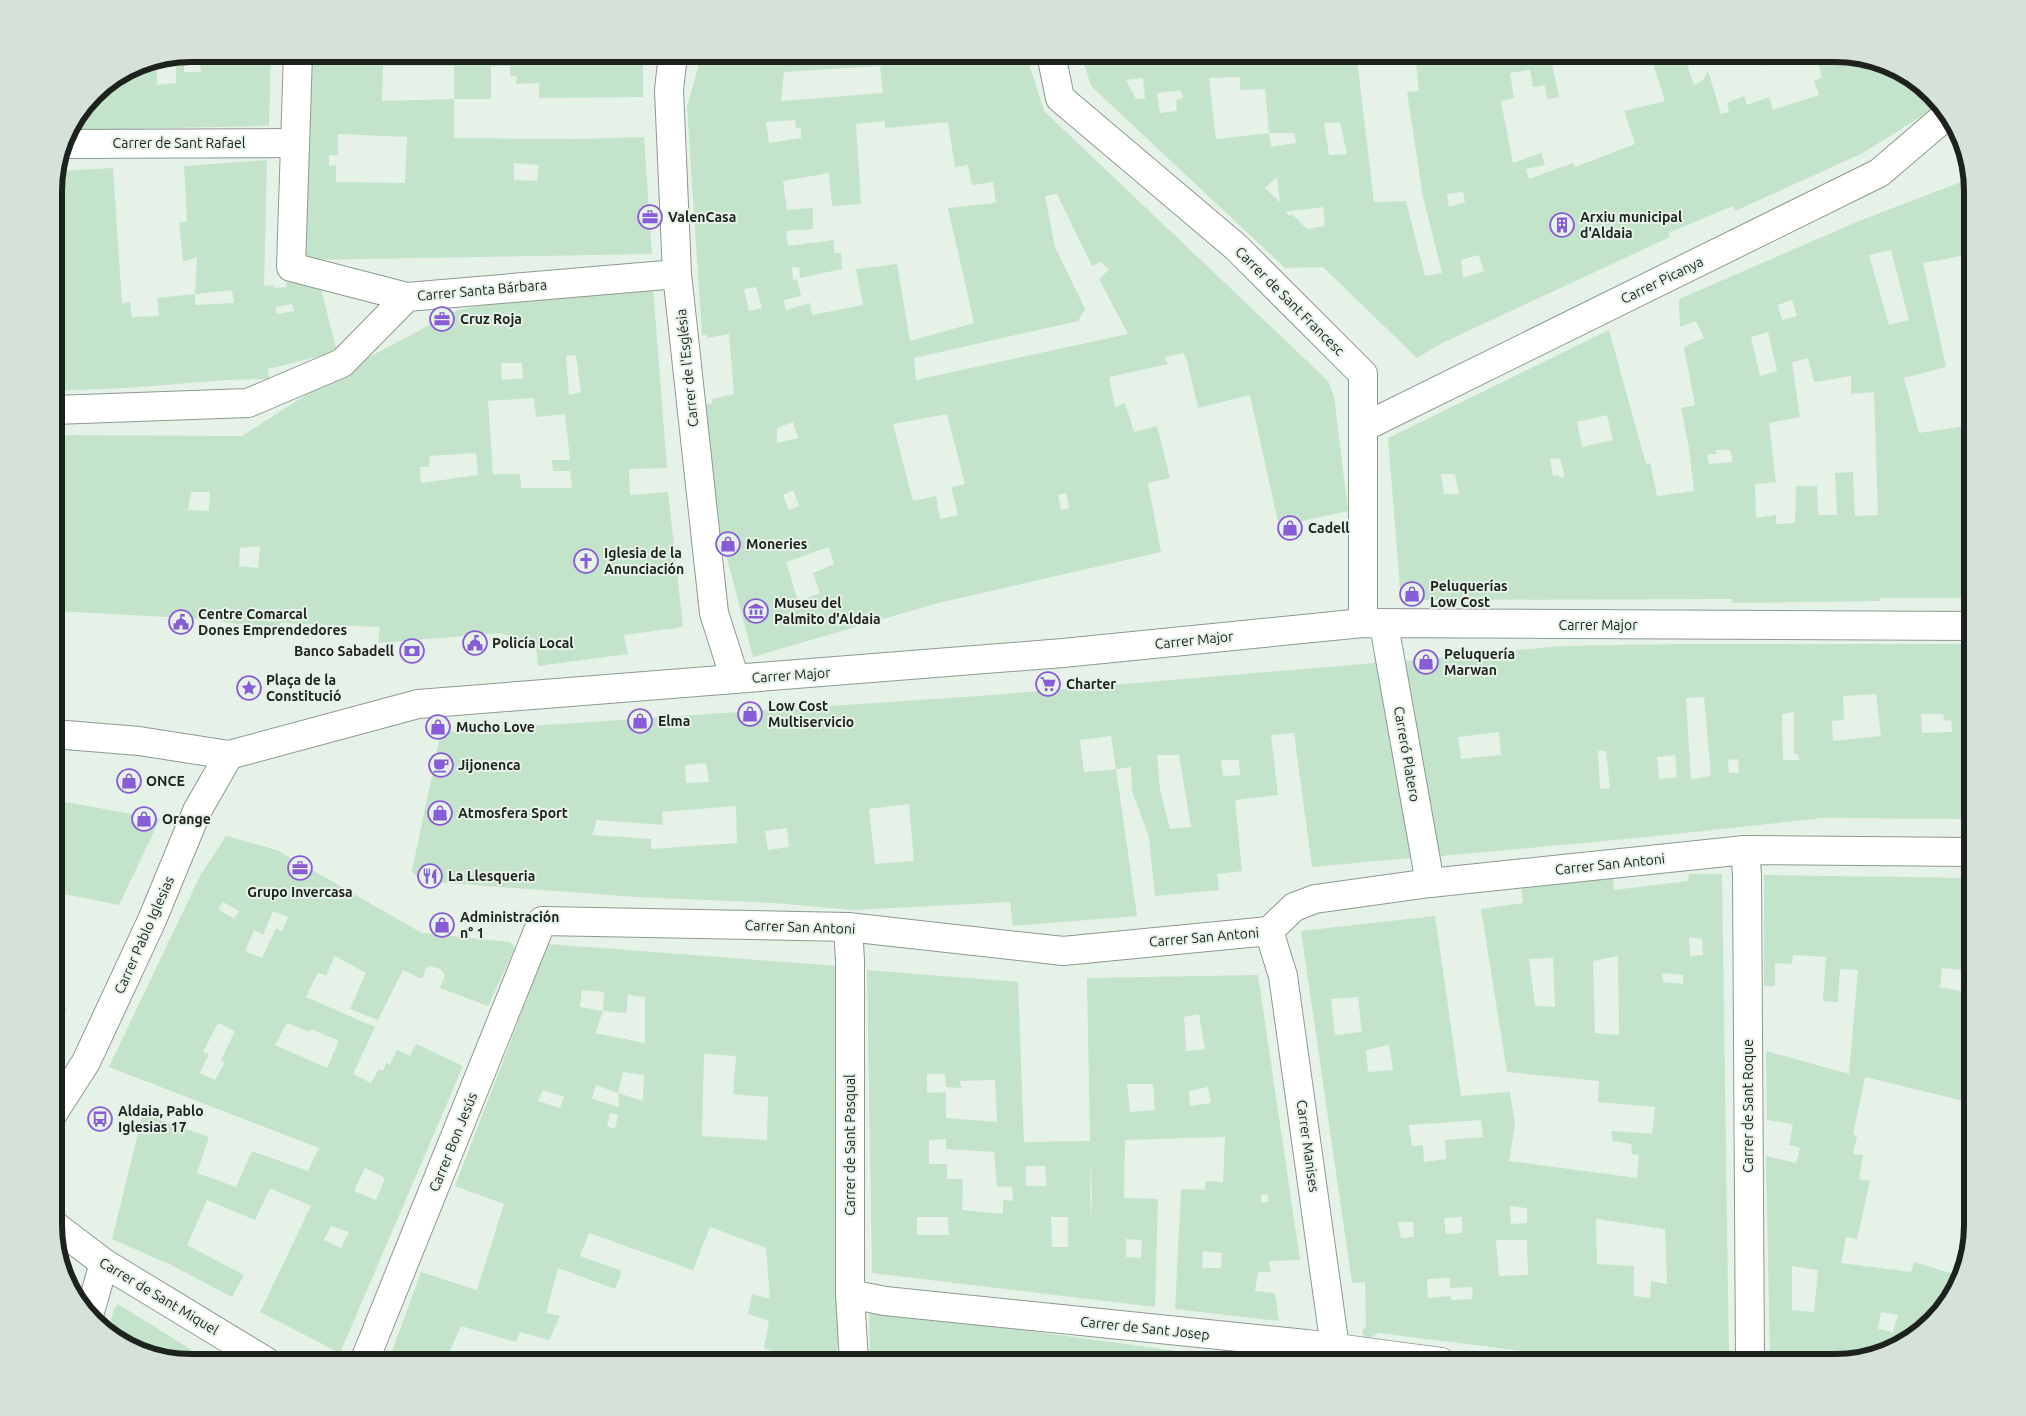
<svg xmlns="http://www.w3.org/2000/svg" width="2026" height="1416" font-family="Ubuntu,sans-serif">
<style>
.building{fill:#c3e3ca;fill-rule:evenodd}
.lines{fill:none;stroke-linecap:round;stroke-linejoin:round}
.minor-casing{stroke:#8e9990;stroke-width:30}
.minor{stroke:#fff;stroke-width:28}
.labels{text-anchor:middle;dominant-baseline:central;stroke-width:4;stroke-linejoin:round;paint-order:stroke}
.street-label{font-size:14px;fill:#1e221e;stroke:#e6f2e8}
.poi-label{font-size:14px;font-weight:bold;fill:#1e221e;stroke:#e6f2e8;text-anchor:start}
.rim{fill:none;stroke:#1e221e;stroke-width:6}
</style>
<rect width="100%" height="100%" fill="#e6f2e8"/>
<g class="building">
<path d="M192,54H271L269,126L70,130L94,94L139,64ZM184,60H199L201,72H184ZM176,66V83L157,85V67Z"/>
<path d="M310,54H643V97L539,98V83L516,84L517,76H510V66H491V99H454V66H383L382,101L454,99V138L576,139L644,137L652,254L302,260ZM338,134L407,137L405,183L336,182V165L329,166V155H338ZM514,163L539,165L537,181L514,180Z"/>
<path d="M702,54H1026L1044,111L1328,381L1334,396L1348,511L1279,526L1250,395L1198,408L1187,360L1183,353L1165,357L1168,364L1109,377L1115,407L1125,403L1134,432L1157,426L1170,478L1148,483L1161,552L938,603L753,657L717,520L708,434L706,404H712V399L734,394L729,334L707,338V334L702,335L687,107ZM880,66L883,93L781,101L784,72ZM795,120L796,128H801V138L769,143L766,122ZM885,121V128L948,122L955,167L968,165L972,185L993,182L996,203L948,208L974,323L910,341L897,264L856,269L863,305L812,315L810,303L786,310L784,300L801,296L797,279L793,280L792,267H799L800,278L842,269L841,253H834V240L788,246L786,231L813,229V208L787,210L783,181L829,173L832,206L861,204L856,124ZM1057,194L1092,266L1100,262L1109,269L1099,279L1128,334L916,380L914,358L1078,321L1085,309L1055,247L1045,196ZM756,287L762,308L749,311L744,289ZM947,414L965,484L951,487L958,515L940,519L936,496L913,501L893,424ZM793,422L798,438L777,443V428ZM793,490L799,506L789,510L783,495ZM1066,493L1069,508L1061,510L1058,495ZM829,547L834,564L813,573L820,593L798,601L786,562Z"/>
<path d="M1081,54H1368L1369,59L1357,60L1374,202L1406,201L1425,276L1442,273L1423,197L1407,92L1419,91L1415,54H1550L1559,97L1547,99L1545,85L1533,87L1530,70L1510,73L1514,98L1501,101L1513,163L1541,153L1545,165L1526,169L1529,179L1573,163L1575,167L1635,144L1624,111L1665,101L1650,54H1715L1707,64L1703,54L1686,61L1694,85L1703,80L1708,71L1721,114L1729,112L1727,103L1744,96L1747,105L1769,97L1773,110L1819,95L1814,81L1822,77L1815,54H1826L1830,64L1843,56L1869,64L1870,67L1873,66L1911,77L1938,106L1861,154L1735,211L1733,206L1668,233L1670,237L1442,343L1417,358L1323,267L1285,268L1091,86ZM1240,77V90L1265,89L1269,133H1294L1296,143L1271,147L1269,133L1216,139L1209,78ZM1143,78L1145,98L1136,99L1126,80ZM1181,90L1183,98L1176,100L1177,111L1160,113L1157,93ZM1340,122L1347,154L1329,155L1324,123ZM1277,177L1280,202L1265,188ZM1463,192L1465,202L1449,207L1447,194ZM1323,207L1325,226L1307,229L1292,214L1290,216L1285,212ZM1479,255L1484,271L1463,278L1461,260Z"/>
<path d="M1757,54H1810L1787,62L1786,57L1761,66Z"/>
<path d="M267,160L264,286L274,285V288L287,287L285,275L321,289L337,352L268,369L269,379L226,380L126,388L54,391V183L57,171L113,168L122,303L130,302L132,317L159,316L157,298L195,294V305L234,303L232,290L195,294L197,257L183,262L179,222H187L184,166ZM292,304L294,311L277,314L275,307Z"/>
<path d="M1969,179L1972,191V254L1923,263L1946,367L1904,378L1919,433L1972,425V598H1880V601L1732,603L1733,599L1401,600L1388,438L1609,330L1646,464L1650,463L1657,496L1694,491L1689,448L1681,408L1695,405L1684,347L1704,338L1696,321L1680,327L1679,299L1859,221ZM1891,250L1909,320L1889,325L1869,255ZM1792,300L1797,316L1782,320L1778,305ZM1768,332L1777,371L1760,376L1751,337ZM1808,358L1814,382L1851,376V394L1874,392L1878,515L1855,516L1853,472L1835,473L1837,515H1818L1817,486H1796L1795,523L1776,524V515L1756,518L1755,484L1776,482L1769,423L1800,417L1792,362ZM1607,415L1613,440L1582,447L1577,422ZM1715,450H1730L1733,462L1709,464L1707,454H1717ZM1560,458L1565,477L1560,478L1559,475L1553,476L1550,459ZM1441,474H1455L1459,494H1444Z"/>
<path d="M653,288L667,468L629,469L630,495L668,492L683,627L624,635L628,654L538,666L536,647L501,633L378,643L380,627L280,623L279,630L205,619L54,611V435L242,436L350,367L458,310L482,305ZM576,355L581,392L569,395L566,356ZM501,363H522L523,378L502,380ZM534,398L536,417L565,414L570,460H552L553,471H570L572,488H521L520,474H493L488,401ZM476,453L478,475L421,483L420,467H429L430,456ZM191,492H210L209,511L188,510ZM260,546L258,568L239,566L240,548Z"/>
<path d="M1682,644H1972V819L1823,818L1647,837L1431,857L1406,661L1559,646ZM1876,694L1881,736L1833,741L1832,721L1844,720L1843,696ZM1704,697L1711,776L1691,779L1686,698ZM1794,712V754H1798L1799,760H1783L1782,714ZM1921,714H1943L1945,721L1951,720L1952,732L1922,733ZM1499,732L1501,755L1461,759L1458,737ZM1598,751H1606L1610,788L1600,789ZM1675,755L1677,777L1659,779L1657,757ZM1738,759L1739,773H1729L1728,760Z"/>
<path d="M1386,662L1410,858L1312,867L1294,733L1271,735L1278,795L1235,800L1242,871L1217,874L1219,890L1155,896L1149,837L1132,791L1131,767L1116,769L1111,736L1080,740L1084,772L1116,769L1137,916L1013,926L1010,902L853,910L774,903L636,897L420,881L412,871L441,732L993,695ZM1157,755H1179L1191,827L1170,829L1160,789ZM1221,760H1239L1240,775L1223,776ZM706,763L709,782L686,783L685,765ZM909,804L914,861L875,864L869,809ZM736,806L737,843L651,849V839L592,835L597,820L663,825L662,812ZM787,828L789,847L768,850L765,831Z"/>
<path d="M54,800L160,819L119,905L54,892Z"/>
<path d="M226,836L277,850L422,933L510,942L515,948L488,1006L440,988L445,976L442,970L432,966L426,968L422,979L403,970L378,1020L350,1009L366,973L335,956L326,976L318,972L306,997L375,1027L353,1074L371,1083L379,1069L383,1071L386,1063L390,1065L397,1050L410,1056L416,1044L463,1066L340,1353L260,1312L311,1206L270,1188L255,1220L207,1200L187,1245L244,1275L232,1297L171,1265L112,1239L143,1114L209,1137L197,1173L236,1187L252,1151L308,1171L319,1148L109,1067L200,876ZM223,902L239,911L234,919L218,909ZM273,911L288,917L282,931L276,928L262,958L245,951L254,930L263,935ZM218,1023L235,1031L221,1060L225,1062L215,1080L200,1073L209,1054L203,1052ZM287,1023L309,1032L311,1029L339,1041L327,1068L275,1045ZM365,1168L385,1178L376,1200L354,1191ZM331,1226L349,1232L341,1248L324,1240Z"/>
<path d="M1689,874H1722L1729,1362H1608L1379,1333L1369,1338L1364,1336L1362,1331L1366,1326L1365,1282L1352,1283L1301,931L1435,916L1461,1096L1510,1092L1515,1125L1509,1161L1637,1178L1639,1155L1632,1154L1631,1144L1613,1141L1611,1131L1652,1134L1655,1107L1598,1102L1599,1081L1507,1072L1481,909L1523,903L1521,883L1613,875L1614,890L1688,881ZM1689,937L1702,939L1703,955L1690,956ZM1618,956L1619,1035L1595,1033L1593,961ZM1553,958L1555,1007L1535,1006L1529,959ZM1662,973L1683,975V984L1663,982ZM1358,997L1362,1032L1335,1035L1331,999ZM1389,1045L1393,1070L1368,1072L1366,1050ZM1481,1120L1483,1137L1445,1140L1446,1159L1424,1162L1423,1145L1412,1146L1409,1125ZM1510,1206L1527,1208V1223L1511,1224ZM1462,1217V1233L1446,1234L1444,1218ZM1596,1219L1665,1229L1667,1284L1651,1281L1650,1298L1634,1296V1266L1597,1264ZM1398,1222H1413L1414,1237L1401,1238ZM1496,1240H1527L1528,1275L1499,1276ZM1450,1278V1288L1473,1287L1472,1299L1451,1300V1296L1428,1298L1427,1279Z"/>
<path d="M1764,875L1972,878V971L1942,968L1940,987L1972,993V1103L1865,1077L1853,1135L1857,1136L1853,1154L1863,1155L1859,1179L1870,1181L1857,1239L1846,1237L1841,1263L1911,1272L1914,1262L1957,1275L1949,1301L1896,1348L1835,1362H1770L1766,1156L1796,1163L1800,1148L1789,1145L1793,1124L1767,1120L1766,1051L1849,1074L1858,970L1840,969L1838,1002L1823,1001L1826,957L1793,955L1792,964L1775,963V986H1764ZM1792,1266L1818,1270L1814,1312L1792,1310ZM1881,1312L1898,1315L1893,1332L1878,1329Z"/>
<path d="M548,944L836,966L840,1320L836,1362H802L764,1348L769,1321L748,1314L752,1294L770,1299L766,1248L710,1227L693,1270L589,1233L580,1256L622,1271L615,1289L558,1268L546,1313L560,1316L549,1340L520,1332L516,1342L461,1326L445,1362H388L421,1272L477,1290L504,1204L455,1186ZM582,990L604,992L603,1011L626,1013L628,995L645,997V1043L595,1033L603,1011L580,1007ZM704,1054L736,1056L733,1094L768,1097L767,1140L702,1136ZM623,1072L644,1075L643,1101L618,1093ZM596,1085L618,1093L619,1107L592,1099ZM543,1090L564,1097L560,1108L538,1101ZM610,1113L618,1115L615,1129L607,1126Z"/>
<path d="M867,970L1018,982L1024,1142L1090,1141L1087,978L1258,975L1300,1260L1269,1261L1271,1272H1258L1255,1291L1275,1293L1279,1321L1175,1309L1181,1189L1205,1190L1206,1181L1223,1182L1225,1137L1125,1140L1124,1198L1158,1199L1155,1307L872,1273ZM1199,1014L1205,1049L1186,1051L1184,1017ZM927,1074H945L946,1087L961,1088L960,1081L995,1080L997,1122L946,1118V1092L927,1093ZM1127,1084H1153L1155,1110L1130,1112ZM1208,1087L1211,1103L1190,1106L1189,1091ZM946,1139V1149L994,1152L997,1186L1012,1187L1013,1201L1003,1200V1214L962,1210L963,1179H947V1164H929V1140ZM1090,1161L1092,1193L1091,1224ZM1026,1166H1045L1047,1186H1026ZM1268,1194V1202H1261V1195ZM917,1217H948L949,1235H917ZM1051,1217H1068V1247H1052ZM1126,1239L1142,1240L1141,1258L1126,1257ZM1203,1251L1222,1253L1221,1268H1202Z"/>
<path d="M54,998L67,1008L54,1033Z"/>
<rect x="1964" y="1138" width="8" height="21"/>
<rect x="1964" y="1191" width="8" height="23"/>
<path d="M1964,1228H1971L1964,1252Z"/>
<path d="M118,1304L211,1362H192L115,1339L108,1331L114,1309Z"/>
<path d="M869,1313L985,1325L1258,1362H870Z"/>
<path d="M653,1356L669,1362H650Z"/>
</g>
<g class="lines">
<g class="minor-casing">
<g id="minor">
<path d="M298,54L291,267L407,297"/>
<path d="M673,54L669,90L677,274L714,613L735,679"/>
<path d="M1051,54L1060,98L1236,247L1363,374V623"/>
<path d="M63,144L294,143"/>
<path d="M54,410L248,403L342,363L407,297L677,274"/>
<path d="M1364,427L1879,173L1947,115"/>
<path d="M1384,625L1430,883"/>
<path d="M54,734L139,741L229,755L418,704L1063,653L1363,623L1972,626"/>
<path d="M1745,850L1747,875L1750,1362"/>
<path d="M848,927L850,960V1294L854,1362"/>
<path d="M1269,931L1283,976L1337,1362"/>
<path d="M54,1112L86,1062L152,920L197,811L229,755"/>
<path d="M54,1225L104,1263L267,1362"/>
<path d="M850,1294L885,1301L1306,1344L1441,1362"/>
<path d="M90,1312L104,1263"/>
<path d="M364,1362L542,921L848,927L1063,951L1269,931L1294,907L1315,899L1430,883L1745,850L1972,852"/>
</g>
</g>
<use href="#minor" class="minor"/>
</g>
<defs>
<g id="office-ring" transform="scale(1.25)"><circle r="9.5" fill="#e6f2e8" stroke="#885cd6" stroke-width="1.5"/><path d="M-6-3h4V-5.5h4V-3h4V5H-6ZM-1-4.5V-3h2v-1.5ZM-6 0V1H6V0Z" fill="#885cd6"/></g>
<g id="building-ring" transform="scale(1.25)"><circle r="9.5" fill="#e6f2e8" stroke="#885cd6" stroke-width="1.5"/><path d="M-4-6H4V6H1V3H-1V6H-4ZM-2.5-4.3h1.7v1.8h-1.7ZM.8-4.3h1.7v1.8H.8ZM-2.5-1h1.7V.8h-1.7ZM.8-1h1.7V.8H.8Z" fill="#885cd6"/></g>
<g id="shop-ring" transform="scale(1.25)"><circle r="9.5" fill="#e6f2e8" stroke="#885cd6" stroke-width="1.5"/><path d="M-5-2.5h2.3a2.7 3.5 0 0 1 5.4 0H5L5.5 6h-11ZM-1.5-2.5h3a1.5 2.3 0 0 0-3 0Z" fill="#885cd6"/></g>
<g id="church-ring" transform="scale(1.25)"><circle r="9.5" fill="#e6f2e8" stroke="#885cd6" stroke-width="1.5"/><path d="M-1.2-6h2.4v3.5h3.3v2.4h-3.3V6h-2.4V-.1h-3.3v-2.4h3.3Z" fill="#885cd6"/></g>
<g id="museum-ring" transform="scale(1.25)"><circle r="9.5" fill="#e6f2e8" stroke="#885cd6" stroke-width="1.5"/><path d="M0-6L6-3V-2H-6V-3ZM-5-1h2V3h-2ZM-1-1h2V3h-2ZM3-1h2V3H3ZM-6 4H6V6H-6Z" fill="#885cd6"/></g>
<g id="civic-ring" transform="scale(1.25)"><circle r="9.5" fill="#e6f2e8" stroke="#885cd6" stroke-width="1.5"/><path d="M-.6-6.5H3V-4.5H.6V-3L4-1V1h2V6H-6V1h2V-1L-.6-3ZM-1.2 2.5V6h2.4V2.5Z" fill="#885cd6"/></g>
<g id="bank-ring" transform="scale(1.25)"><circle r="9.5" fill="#e6f2e8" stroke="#885cd6" stroke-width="1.5"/><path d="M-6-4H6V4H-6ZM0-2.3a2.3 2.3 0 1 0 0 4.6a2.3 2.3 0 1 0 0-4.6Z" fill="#885cd6"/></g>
<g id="supermarket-ring" transform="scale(1.25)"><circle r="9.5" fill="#e6f2e8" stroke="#885cd6" stroke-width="1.5"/><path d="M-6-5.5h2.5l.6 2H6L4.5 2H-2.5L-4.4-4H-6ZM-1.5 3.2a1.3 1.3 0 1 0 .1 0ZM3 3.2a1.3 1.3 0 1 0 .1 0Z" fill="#885cd6"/></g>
<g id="sight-ring" transform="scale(1.25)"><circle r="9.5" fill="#e6f2e8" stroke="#885cd6" stroke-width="1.5"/><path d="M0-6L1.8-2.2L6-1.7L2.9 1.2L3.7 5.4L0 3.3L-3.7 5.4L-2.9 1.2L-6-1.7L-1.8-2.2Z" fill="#885cd6"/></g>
<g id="cafe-ring" transform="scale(1.25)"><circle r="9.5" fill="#e6f2e8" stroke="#885cd6" stroke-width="1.5"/><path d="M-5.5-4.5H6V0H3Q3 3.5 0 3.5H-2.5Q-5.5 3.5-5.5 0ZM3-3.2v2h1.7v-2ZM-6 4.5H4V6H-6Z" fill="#885cd6"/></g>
<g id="restaurant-ring" transform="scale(1.25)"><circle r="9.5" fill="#e6f2e8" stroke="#885cd6" stroke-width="1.5"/><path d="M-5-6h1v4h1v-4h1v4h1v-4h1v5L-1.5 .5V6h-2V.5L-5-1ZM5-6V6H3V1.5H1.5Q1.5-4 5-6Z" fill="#885cd6"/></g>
<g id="bus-ring" transform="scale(1.25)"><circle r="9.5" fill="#e6f2e8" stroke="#885cd6" stroke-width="1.5"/><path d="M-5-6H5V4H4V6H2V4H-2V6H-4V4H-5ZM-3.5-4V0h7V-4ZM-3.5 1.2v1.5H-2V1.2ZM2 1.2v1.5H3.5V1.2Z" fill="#885cd6"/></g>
</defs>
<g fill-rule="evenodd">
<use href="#office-ring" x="650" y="217"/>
<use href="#building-ring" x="1562" y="225"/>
<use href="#office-ring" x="442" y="319"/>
<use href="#shop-ring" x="1290" y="528"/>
<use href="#shop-ring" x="728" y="544"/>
<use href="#church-ring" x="586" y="561"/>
<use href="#shop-ring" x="1412" y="594"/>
<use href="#museum-ring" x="756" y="611"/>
<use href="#civic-ring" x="181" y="622"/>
<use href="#civic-ring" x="475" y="643"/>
<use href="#bank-ring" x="412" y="651"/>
<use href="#shop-ring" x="1426" y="662"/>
<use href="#supermarket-ring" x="1048" y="684"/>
<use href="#sight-ring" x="249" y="688"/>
<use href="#shop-ring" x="750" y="714"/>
<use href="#shop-ring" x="640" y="721"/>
<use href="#shop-ring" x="438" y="727"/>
<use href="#cafe-ring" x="441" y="765"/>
<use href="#shop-ring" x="129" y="781"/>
<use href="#shop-ring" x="440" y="813"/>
<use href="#shop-ring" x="144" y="819"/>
<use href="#office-ring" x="300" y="868"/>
<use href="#restaurant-ring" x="430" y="876"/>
<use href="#shop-ring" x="442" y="925"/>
<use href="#bus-ring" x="100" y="1119"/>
</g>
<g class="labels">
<g class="street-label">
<text x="179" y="143">Carrer de Sant Rafael</text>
<text transform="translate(1662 280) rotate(-26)">Carrer Picanya</text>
<text transform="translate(482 290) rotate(-5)">Carrer Santa Bárbara</text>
<text transform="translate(1290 301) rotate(45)">Carrer de Sant Francesc</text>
<text transform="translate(687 368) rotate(-96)">Carrer de l'Església</text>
<text x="1598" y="625">Carrer Major</text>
<text transform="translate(1194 640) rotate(-6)">Carrer Major</text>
<text transform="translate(791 675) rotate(-4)">Carrer Major</text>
<text transform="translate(1407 754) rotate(80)">Carreró Platero</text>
<text transform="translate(1610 864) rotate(-6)">Carrer San Antoni</text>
<text transform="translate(800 927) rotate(2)">Carrer San Antoni</text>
<text transform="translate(144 935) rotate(-66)">Carrer Pablo Iglesias</text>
<text transform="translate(1204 937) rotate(-5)">Carrer San Antoni</text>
<text transform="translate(1748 1106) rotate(-90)">Carrer de Sant Roque</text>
<text transform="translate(453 1142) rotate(-68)">Carrer Bon Jesús</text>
<text transform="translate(850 1145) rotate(-90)">Carrer de Sant Pasqual</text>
<text transform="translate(1308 1146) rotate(82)">Carrer Manises</text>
<text transform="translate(159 1296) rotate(31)">Carrer de Sant Miquel</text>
<text transform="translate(1145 1328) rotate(6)">Carrer de Sant Josep</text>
</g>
<g class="poi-label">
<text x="668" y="217">ValenCasa</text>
<text x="1580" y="217">Arxiu municipal<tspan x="1580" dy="16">d'Aldaia</tspan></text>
<text x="460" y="319">Cruz Roja</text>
<text x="1308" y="528">Cadell</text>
<text x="746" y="544">Moneries</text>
<text x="604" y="553">Iglesia de la<tspan x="604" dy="16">Anunciación</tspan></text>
<text x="1430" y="586">Peluquerías<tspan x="1430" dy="16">Low Cost</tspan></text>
<text x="774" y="603">Museu del<tspan x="774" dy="16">Palmito d'Aldaia</tspan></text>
<text x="198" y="614">Centre Comarcal<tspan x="198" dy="16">Dones Emprendedores</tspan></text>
<text x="492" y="643">Policía Local</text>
<text x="394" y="651" text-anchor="end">Banco Sabadell</text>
<text x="1444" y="654">Peluquería<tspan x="1444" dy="16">Marwan</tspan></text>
<text x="266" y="680">Plaça de la<tspan x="266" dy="16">Constitució</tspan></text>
<text x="1066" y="684">Charter</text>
<text x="768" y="706">Low Cost<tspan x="768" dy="16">Multiservicio</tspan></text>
<text x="658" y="721">Elma</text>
<text x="456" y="727">Mucho Love</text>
<text x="458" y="765">Jijonenca</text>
<text x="146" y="781">ONCE</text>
<text x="458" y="813">Atmosfera Sport</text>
<text x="162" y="819">Orange</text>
<text x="448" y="876">La Llesqueria</text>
<text x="300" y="892" text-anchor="middle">Grupo Invercasa</text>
<text x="460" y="917">Administración<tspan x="460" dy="16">n° 1</tspan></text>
<text x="118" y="1111">Aldaia, Pablo<tspan x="118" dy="16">Iglesias 17</tspan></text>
</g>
</g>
<path d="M0 0H2026V1416H0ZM191 62H1835A129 129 0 0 1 1964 191V1225A129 129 0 0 1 1835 1354H191A129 129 0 0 1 62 1225V191A129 129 0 0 1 191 62Z" fill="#d6e1d8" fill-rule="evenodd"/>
<path class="rim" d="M191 62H1835A129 129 0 0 1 1964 191V1225A129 129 0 0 1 1835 1354H191A129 129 0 0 1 62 1225V191A129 129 0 0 1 191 62Z"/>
</svg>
